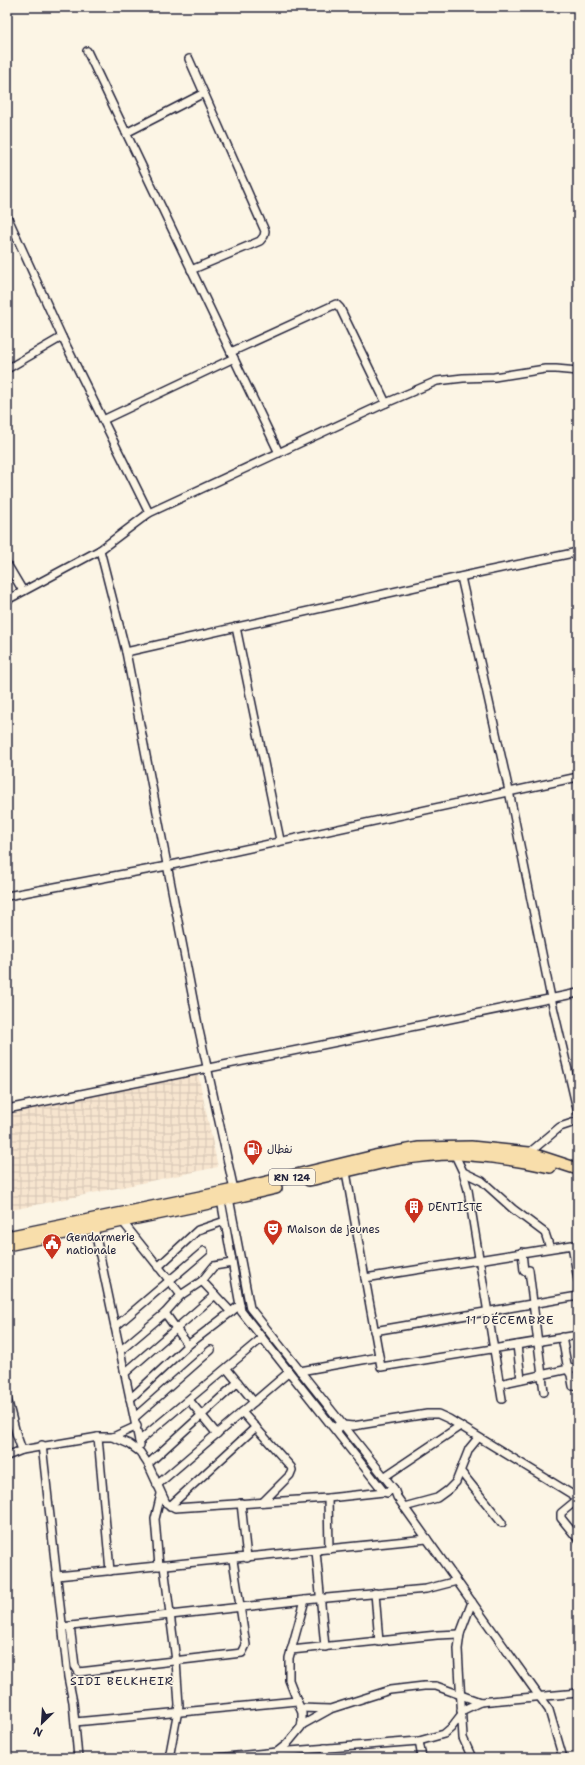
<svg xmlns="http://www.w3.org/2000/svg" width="585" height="1765" font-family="'Shantell Sans','Playpen Sans Arabic',sans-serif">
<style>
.industrial{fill:url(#industrial-grid)}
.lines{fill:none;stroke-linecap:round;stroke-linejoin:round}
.street-casing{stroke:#22223b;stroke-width:10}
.primary-casing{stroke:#22223b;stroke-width:14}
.street{stroke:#fcf5e5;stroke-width:7}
.primary{stroke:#f8deab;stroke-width:11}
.labels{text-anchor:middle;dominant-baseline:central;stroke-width:3;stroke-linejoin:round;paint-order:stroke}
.shield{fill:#fcf5e5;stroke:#63616e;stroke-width:1}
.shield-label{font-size:10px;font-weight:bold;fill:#22223b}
.poi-label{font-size:11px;fill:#22223b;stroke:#fcf5e5;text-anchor:start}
.neighbourhood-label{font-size:12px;letter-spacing:1px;fill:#22223b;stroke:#fcf5e5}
</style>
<defs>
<pattern id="industrial-grid" width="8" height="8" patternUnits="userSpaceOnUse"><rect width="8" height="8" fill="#f7e5cf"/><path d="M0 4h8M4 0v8" fill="none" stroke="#d3c4b3"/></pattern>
</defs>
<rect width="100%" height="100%" fill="#fcf5e5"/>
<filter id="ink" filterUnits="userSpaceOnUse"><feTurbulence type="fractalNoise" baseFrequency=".025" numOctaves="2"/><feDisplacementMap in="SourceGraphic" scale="8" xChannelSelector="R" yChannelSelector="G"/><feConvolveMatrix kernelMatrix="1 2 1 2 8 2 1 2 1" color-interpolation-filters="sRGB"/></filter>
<g filter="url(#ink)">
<path class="industrial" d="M198,1074L218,1167L7,1211V1114Z"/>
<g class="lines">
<g class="street-casing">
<g id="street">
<path d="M87,51L279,453"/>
<path d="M189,59L265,231L264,236L260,241L191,270"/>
<path d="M126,133L204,93"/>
<path d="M7,216L62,337L149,513"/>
<path d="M231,352L336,304L340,308L386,403"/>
<path d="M7,369L62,337"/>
<path d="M103,420L234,358"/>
<path d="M100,550L126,652L199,1030L234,1190"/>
<path d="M7,564L23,591"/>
<path d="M461,577L509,791L551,998L578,1113"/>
<path d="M7,600L100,550L149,513L386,403L437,381L463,378L494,377L545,369H556L578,371"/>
<path d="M236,627L280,840"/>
<path d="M126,652L482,572L578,552"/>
<path d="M7,896L167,866L578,777"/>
<path d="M7,1109L578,993"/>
<path d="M529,1153L560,1127L578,1121"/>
<path d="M455,1155L463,1172L482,1181L513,1209L545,1233L550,1248"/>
<path d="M346,1172L381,1367L578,1335"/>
<path d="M463,1172L468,1190L502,1399"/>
<path d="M229,1198L250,1308L394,1489L397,1497L539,1696L549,1710L563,1758"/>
<path d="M221,1200L241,1311L384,1492L387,1493"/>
<path d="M122,1221L181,1295"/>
<path d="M94,1227L139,1441"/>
<path d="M522,1252L524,1271L529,1270L544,1392"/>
<path d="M158,1267L198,1230L225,1221"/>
<path d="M365,1278L572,1245L578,1280"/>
<path d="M202,1281L231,1312"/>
<path d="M165,1313L188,1345"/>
<path d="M115,1327L204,1251"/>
<path d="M374,1331L578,1296"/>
<path d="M562,1337L568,1370L571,1375L573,1386"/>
<path d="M517,1345L521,1379"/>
<path d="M120,1351L165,1313L181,1295L202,1281L214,1266L232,1263"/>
<path d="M227,1369L254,1402"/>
<path d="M300,1371L379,1357"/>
<path d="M125,1373L215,1295"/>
<path d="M499,1384L578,1367"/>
<path d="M7,1398L16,1433L22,1450L98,1437H113L129,1444L140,1452L148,1464L166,1503L175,1508L328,1498L384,1492L394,1489"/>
<path d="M130,1399L188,1345L240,1305"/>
<path d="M189,1400L217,1434"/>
<path d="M242,1412L291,1467L292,1470L290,1475L263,1502"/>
<path d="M135,1417L211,1350"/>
<path d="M338,1425L340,1424L341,1426L339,1427Z"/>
<path d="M343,1425L353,1426L427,1414H438L449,1419L578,1498"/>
<path d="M98,1437L110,1571"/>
<path d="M113,1437L137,1426"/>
<path d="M42,1445L68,1677L73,1702L78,1758"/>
<path d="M140,1445L139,1441L262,1338"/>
<path d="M7,1456L22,1450"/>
<path d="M148,1464L238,1382"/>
<path d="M461,1472L502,1523"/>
<path d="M384,1477L460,1426"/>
<path d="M157,1485L289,1372"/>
<path d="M328,1498L329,1549"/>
<path d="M578,1499L561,1513V1518L578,1539"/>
<path d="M241,1503L247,1558"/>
<path d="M170,1506L256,1427"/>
<path d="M404,1507L437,1498L448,1490L456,1482L469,1449L478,1438"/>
<path d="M316,1551L325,1647"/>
<path d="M159,1566L155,1519L161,1494"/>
<path d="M164,1566L176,1661L179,1705L169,1758"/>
<path d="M57,1576L427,1539"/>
<path d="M375,1593L379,1642"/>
<path d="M70,1626L75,1666L79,1672L242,1653L246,1645L233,1560"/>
<path d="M62,1627L305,1600L426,1589L457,1581"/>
<path d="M291,1650L437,1635L460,1634"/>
<path d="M300,1708L330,1709L390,1690L424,1686H436L480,1702L578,1693"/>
<path d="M461,1711L480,1702"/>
<path d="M75,1722L297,1701"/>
<path d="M302,1725L329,1710"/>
<path d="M419,1741L422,1758"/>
<path d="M325,1748L326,1758"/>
<path d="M277,1752L419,1741L444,1734L451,1728L461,1715"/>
<path d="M216,1758L277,1752L287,1744L301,1727L302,1721V1713L289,1680V1658L305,1600"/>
<path d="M472,1758L463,1738L458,1649L460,1634L472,1602"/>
</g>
</g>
<g class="primary-casing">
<g id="primary">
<path d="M309,1180C357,1169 409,1153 459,1154C490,1156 520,1160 550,1167"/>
<path d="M7,1237L234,1190L375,1156L419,1148L471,1147L529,1153L578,1169"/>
<path d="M7,1245L200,1205L276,1188"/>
</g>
</g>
<use href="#street" class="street"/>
<use href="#primary" class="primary"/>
</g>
</g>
<defs>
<g id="fuel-pin" transform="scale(1)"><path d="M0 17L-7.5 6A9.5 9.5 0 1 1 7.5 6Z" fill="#c8321e" stroke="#fcf5e5"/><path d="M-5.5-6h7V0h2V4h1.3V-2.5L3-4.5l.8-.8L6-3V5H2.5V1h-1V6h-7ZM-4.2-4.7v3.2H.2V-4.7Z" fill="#fff"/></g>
<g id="building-pin" transform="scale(1)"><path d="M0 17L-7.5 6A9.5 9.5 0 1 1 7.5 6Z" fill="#c8321e" stroke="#fcf5e5"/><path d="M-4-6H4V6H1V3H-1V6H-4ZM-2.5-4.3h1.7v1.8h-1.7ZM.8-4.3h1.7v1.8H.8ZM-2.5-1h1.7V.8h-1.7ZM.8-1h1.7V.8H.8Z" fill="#fff"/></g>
<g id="theatre-pin" transform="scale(1)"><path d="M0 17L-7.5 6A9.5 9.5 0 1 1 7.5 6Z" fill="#c8321e" stroke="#fcf5e5"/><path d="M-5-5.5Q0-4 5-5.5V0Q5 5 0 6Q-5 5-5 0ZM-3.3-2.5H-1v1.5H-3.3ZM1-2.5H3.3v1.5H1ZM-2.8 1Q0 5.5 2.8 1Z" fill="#fff"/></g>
<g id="civic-pin" transform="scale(1)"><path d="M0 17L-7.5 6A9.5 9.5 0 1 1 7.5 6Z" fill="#c8321e" stroke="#fcf5e5"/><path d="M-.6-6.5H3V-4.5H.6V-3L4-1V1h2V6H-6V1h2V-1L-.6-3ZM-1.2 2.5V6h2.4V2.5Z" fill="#fff"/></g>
</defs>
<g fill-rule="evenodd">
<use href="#fuel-pin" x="253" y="1149"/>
<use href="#building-pin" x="414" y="1207"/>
<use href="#theatre-pin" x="273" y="1229"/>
<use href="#civic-pin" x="52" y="1243"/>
</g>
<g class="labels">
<rect class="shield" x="269" y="1169" width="46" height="16" rx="3"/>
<g class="shield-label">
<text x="292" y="1177">RN 124</text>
</g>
<g class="poi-label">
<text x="267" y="1149">نفطال</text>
<text x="428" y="1207">DENTISTE</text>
<text x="287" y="1229">Maison de jeunes</text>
<text x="66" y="1237">Gendarmerie<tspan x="66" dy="13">nationale</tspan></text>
</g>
<g class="neighbourhood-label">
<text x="510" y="1320">11 DÉCEMBRE</text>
<text x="122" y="1681">SIDI BELKHEIR</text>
</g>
</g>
<rect width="585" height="1765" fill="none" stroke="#fcf5e5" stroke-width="24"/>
<rect x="12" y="12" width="561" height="1741" fill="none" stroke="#22223b" stroke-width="1.5" filter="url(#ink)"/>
<g transform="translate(42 1723) rotate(205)" stroke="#fcf5e5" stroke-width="3" paint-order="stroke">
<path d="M0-3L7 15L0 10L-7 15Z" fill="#22223b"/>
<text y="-6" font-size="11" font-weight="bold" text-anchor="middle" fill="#22223b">N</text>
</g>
</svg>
